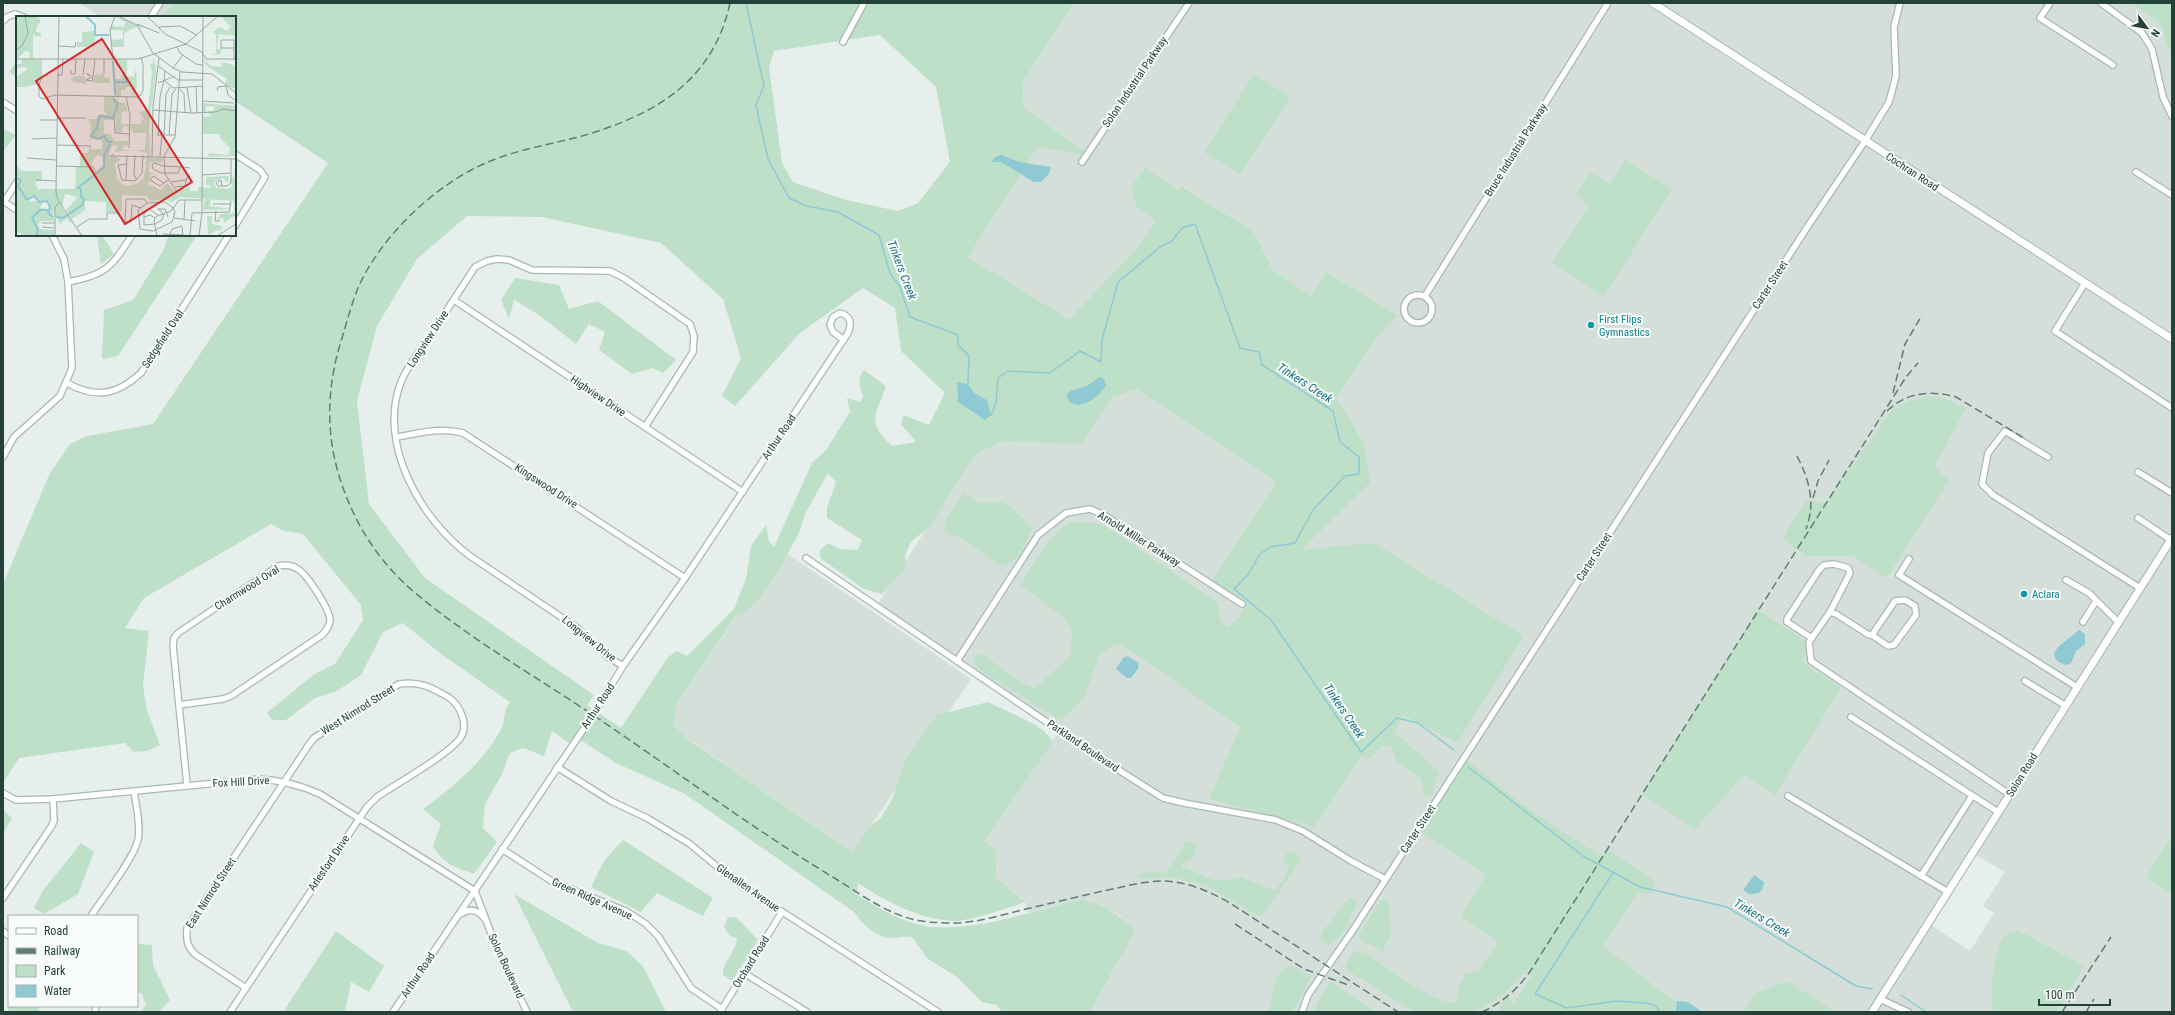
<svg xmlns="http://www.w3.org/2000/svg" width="2175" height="1015" font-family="'Roboto Condensed',sans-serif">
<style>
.built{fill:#d4dfda;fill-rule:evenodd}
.green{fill:#bfe0c8;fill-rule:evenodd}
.water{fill:#8ec9d4}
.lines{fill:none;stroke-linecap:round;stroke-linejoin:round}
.stream{stroke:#8ec9d4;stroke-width:1.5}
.minor-casing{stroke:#a8b8b2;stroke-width:8}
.tertiary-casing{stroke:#a8b8b2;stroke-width:9}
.minor{stroke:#fff;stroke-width:5.5}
.tertiary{stroke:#fff;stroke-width:7}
.rail{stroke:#5f7d75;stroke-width:1.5;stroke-dasharray:8 4;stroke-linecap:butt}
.culture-dot{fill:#0f9aa8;stroke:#f7fbf9;stroke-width:1.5}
.labels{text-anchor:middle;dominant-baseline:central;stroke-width:4;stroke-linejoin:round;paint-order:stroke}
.street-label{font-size:11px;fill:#24423a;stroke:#f7fbf9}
.culture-label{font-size:11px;fill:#0d838f;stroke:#f7fbf9;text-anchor:start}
.water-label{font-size:12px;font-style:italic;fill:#1c6f80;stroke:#f7fbf9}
.inset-river{fill:none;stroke:#8ec9d4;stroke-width:2}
.inset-road{fill:none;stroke:#98aaa4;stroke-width:1}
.view{fill:#d62828;fill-opacity:0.15;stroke:#d62828;stroke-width:2}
.inset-edge{fill:none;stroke:#24423a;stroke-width:2}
</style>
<rect width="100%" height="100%" fill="#e6efeb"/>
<g class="built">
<path d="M79,3H172L162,17H101Z"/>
<path d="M1074,3H2130L2159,21L2172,59V835L2145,878L2172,895V1012H1090L1122,955L1121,916L1081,899L1028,913L1025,902L996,877L997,851L985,841L1059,730L876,607L974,455L1005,441L1081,443L1111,398L1136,388L1276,482L1210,583L1364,443L1337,398L1376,339L1273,270L1254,232L1183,186L1139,246L1069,319L968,257L1038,147L1081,155L1085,151L1024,108L1023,82ZM1972,853L2005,872L1983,906L1994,913L1970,951L1928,923Z"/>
<path d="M782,550L971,679L853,852L664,723Z"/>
</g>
<g class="green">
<path d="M172,3H1074L1023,82L1024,108L1085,151L1081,155L1038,147L968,257L1069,319L1139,246L1156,221L1137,207L1131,189L1132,185L1145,168L1178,190L1182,186L1254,232L1273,270L1312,296L1326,272L1397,315L1376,339L1337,398L1364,443L1370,483L1302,549L1374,543L1524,636L1457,743L1403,715L1395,732L1439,772L1432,794L1426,797L1422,794C1425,771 1414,776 1401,765C1396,761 1393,751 1390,746H1382L1369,759L1361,757L1315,827L1209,799L1240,727L1131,651L1118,644L1101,653L1083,699L1061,721L980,670L973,661L977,654L981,653L1022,683L1035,688L1070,656L1072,633L1066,620L1021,585C1034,561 1048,539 1069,522L1096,523L1109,528L1218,603L1220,620L1228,627L1238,619L1246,606L1210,583L1276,482L1136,389L1111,398L1081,444L1005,441L974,455L931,525L911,542L905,556L906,568L882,594L864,589L820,558V550L828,543L840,549L858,550L862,540L827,518V508L836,482L828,473L806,512L799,533L778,571L759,599L739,617L737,615L678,702L673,724L688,740L853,852L869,827L880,819L893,798L905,760L937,715L988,702L1034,724L1044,731L1053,741L985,841L997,850L996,877L1025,902C1011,907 967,922 954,921C918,919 887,902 858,883L856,894C875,906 895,918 916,924C960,937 1037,910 1081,899C1104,905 1119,914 1135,931L1090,1012H1002L997,1005L982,1002L957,977L928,959L912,937C904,935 897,939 890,938C875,937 862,923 854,912L685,794L616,763L577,738L572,745L552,731L544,756L523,748L510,753L501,776L485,804L483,828L497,842L474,874C455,867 443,864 433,846L441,824L423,809C450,790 488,758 502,727C506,718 503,710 510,702L441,654L403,623L383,632L361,675L337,691L315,698L286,720H272L267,713L313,675L335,664L363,620L361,605L303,534L284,531L271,524L144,598L125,628L149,631L143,686L147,710L160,745L147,751L134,752L125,743L19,758L3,783V584L49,475L70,444L87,436L153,424L328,163L235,101V17H162ZM880,35L936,87L950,162L918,203L898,211L846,200L793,182L782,163L769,67L774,51ZM467,216L542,217L661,243L723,299L741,358L722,396L735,406L800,333L863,288L895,308L901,351L945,393L929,425L904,415L901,424L916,442L892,446C866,422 876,415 886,386L864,370C856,379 860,386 863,396L861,402L847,398L850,412L826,450L812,463L774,547L769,541L766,525L751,546L746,579L734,609L687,656L677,651L668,657L621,728L587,705L594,695L425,578L369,504L357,401L377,326L417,259ZM957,383L968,384L974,393L987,400L958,402Z"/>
<path d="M2130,3H2172V59L2159,21Z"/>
<path d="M17,60V77L9,72Z"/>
<path d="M1254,74L1290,97L1240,175L1204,152Z"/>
<path d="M3,129L16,135L3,151Z"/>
<path d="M1625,159L1672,189L1604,296L1552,263L1589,205L1576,195L1590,172L1610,184Z"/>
<path d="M97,235H102L114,254L101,264Z"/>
<path d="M169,235H197L118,356L102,359L104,310L133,300L163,251Z"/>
<path d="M515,278L559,285L569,309L598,301L676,360L663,373L652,368L632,374L599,350L605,332L589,324L576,344L539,315L514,300L509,319L501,300Z"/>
<path d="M1930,397L1944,398L1966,408L1934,467L1949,480L1887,578L1853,556H1806L1783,540L1790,525L1806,501L1826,503L1892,410L1908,401Z"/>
<path d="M964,492L978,503L1001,502L1011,507L1033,528C1024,545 1022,561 1001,566L957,536L948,534L944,530L945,521Z"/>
<path d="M1758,610L1806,641L1807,650L1801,661L1841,688L1775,795L1744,775L1695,829L1642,794Z"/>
<path d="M1464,757L1520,803L1602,857L1607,849L1655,881L1652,894L1637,893L1603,947C1629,963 1650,986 1677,1001L1676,1010L1678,1012H1493L1500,1009L1506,992L1490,1003L1473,1012H1415L1348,971L1345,967L1351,953L1364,952C1384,965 1434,1004 1456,1003L1458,990L1465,974L1479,970L1498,942L1460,916L1486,875L1417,830ZM1530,967L1531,976L1513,1005L1506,991Z"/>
<path d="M3,810L12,818L3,834Z"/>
<path d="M2172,835V895L2145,878Z"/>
<path d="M623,840L713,898L703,916L657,893L641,912L591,887L604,861Z"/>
<path d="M1185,840L1197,844L1193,859L1182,864V867L1214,880H1227L1240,877L1275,891L1285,877L1289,866L1282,860L1289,851L1296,853L1302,859L1262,915L1258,916L1207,886L1172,877L1137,878V875L1149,872L1165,873L1183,849Z"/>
<path d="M81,843L94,852L78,894L44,914L34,908L42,892Z"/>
<path d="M514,894L598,943L626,951L643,966L666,1012H573Z"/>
<path d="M1349,898L1354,899L1357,903C1349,917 1346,938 1329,945L1321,940L1322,932Z"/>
<path d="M1381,900L1388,901L1390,904C1387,918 1393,929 1389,941L1385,944L1384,950L1381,952C1374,944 1364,945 1357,937Z"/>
<path d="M728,917L737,918L758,940L732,981L723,975C723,961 736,952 737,938L730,936L724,927Z"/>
<path d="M2018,930L2084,966L2056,1012H1994C1989,996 1993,947 2006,935C2009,932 2014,931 2018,930Z"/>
<path d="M336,931L384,966L369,992L351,982L345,1012H283Z"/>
<path d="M137,944L152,945L153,965L170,1000L159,1012H141L146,1005L142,994L137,992Z"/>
<path d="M1290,965L1312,976L1292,1012H1268C1276,996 1270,974 1290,965Z"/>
<path d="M1330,981L1372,1010L1375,1012H1313Z"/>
<path d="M1787,981L1835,1012H1744L1756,993Z"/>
<path d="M9,1006H37L41,1012H8Z"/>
</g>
<g class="water">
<path d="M1001,155L1019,162L1051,167L1049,174L1041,182H1034L1001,162H992L995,157Z"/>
<path d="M1100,377L1104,379L1106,385C1100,397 1075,416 1066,396L1070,391L1087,386Z"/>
<path d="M957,382L968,384L974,393L987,400L991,415L985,420L958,402Z"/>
<path d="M2079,630L2085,634V644L2076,651L2071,663L2067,665C2059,663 2055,661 2054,653L2058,647Z"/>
<path d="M1127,656L1139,663L1138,669L1131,678H1127L1116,669L1123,658Z"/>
<path d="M1754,875L1764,882L1763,888L1759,893L1750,894L1743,890Z"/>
<path d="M1677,1001L1688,1002L1703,1012H1678L1676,1011Z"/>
</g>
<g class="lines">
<g class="stream">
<path d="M746,3L764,86L756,105L768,159L789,198L806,206L838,212L879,235L890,273L900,287L910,317L958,335V345L969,356L968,384"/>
<path d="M991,415L996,403L998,378L1008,371L1050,373L1080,351L1101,362L1102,340L1118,282L1160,247L1172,241L1182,228L1195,224L1240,348L1259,352L1262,365L1333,411L1340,442L1359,457V474L1345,476L1313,510L1295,543L1270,547L1260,554L1248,575L1234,589L1271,620L1361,752L1397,718L1418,723L1454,750"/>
<path d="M1468,767L1583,856L1640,887L1727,907L1856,986L1872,989"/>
<path d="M1613,873L1535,994L1567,1008L1616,1001L1646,1003L1655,1005L1660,1012"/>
<path d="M1901,995L1926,1012"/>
</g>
<g class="minor-casing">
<g id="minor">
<path d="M2050,3L2040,18L2113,65"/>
<path d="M2101,3L2142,33L2152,49L2163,97L2172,116"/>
<path d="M152,15L160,3"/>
<path d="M3,21L7,17L15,14L24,17"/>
<path d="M843,42L864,3"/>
<path d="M3,102L17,111"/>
<path d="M235,154L260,170L265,177L235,226"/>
<path d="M1082,162L1189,3"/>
<path d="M2136,172L2172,195"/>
<path d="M3,201L17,210"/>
<path d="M4,202L17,182"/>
<path d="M68,282C106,275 112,267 132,235"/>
<path d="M2085,283L2055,331L2172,408"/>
<circle cx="1418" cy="309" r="14"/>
<path d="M1425,296L1608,3"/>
<path d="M454,300L743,492"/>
<path d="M67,383C96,399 117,395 141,373L229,235"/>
<path d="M397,437C420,433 440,427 463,433L685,578"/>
<path d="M3,457L14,437L60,396L72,368L68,282L64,259L52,235"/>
<path d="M2048,457L2005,431L1988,453L1982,484L1993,495L2140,588"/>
<path d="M2138,472L2172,493"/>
<path d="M2138,518L2171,540"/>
<path d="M806,558L1098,757L1163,798L1184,803L1276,820L1303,831L1351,861L1385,879"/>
<path d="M1909,559L1899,575L2077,687"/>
<path d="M2066,580L2089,593L2118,622"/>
<path d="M2083,622L2096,601"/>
<path d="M1872,635L1888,646L1894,645L1916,615L1915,606L1905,600L1895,601L1872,635H1869L1836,614L1830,612L1809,642L1811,661L2009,794"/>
<path d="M1812,638L1787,622V619L1819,570L1824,565L1834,564L1848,568L1850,573L1830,612"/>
<path d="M957,661L1038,535L1066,513L1090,509L1104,515L1242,604"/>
<path d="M623,666L608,657L576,627L470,556C421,520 377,444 401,382C407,366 420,351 430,336C445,313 460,290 475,267L487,261L497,259L509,260L532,270L610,271L624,278L690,324L694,336L693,352L645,427"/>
<path d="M2025,681L2066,706"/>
<path d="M179,705L223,699L231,696L322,635C326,631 329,627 330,621C331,611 306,572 296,568C291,565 284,565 278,566L178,633L174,638L173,646L187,785"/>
<path d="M1851,717L1998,812"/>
<path d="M557,767L611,801L647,818L690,844L733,880L938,1012"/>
<path d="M3,793L16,800L53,799L258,779C280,780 300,785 320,794L475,891"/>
<path d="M1788,796L1948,892"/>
<path d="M502,849L553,882L626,911L646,924L658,936L691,988L722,1009"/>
<path d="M1921,876L1972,796"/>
<path d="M475,891L497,949L527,1012"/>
<path d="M3,898L51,827L54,821L53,799"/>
<path d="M459,915C469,908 477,909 484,918"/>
<path d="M91,916C102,899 134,858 138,840C141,825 136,806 134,791"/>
<path d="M3,931L9,936"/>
<path d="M744,973L807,1012"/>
<path d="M1880,999L1908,1012"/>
<path d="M95,1012L96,1006"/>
<path d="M230,1012L367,807L377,797C396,784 450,754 461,737C469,723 459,704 448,697C431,687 419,681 399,684L314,738L308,746L187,928C186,940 187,947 196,955L246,988"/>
<path d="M393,1012L593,715L623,666L685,578L848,333C852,324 851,316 840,313L833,317L830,325L833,332L844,340"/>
<path d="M720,1012L782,912"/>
<path d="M1302,1012L1308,995L1351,933L1808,226L1865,141L1889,102L1896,76L1894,27L1900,3"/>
</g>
</g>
<g class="tertiary-casing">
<g id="tertiary">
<path d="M1653,3L2172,339"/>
<path d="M1872,1012L2172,538"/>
</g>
</g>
<use href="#minor" class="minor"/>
<use href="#tertiary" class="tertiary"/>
<g class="rail">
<path d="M730,3C713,82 654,115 582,136C545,146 507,151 473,169C427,193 379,240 358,288C352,303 347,321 342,338C321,404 327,463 359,524C373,550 392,573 414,592C470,639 535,676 596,717C676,771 753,829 836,879C862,895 891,917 922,921C966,927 985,919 1026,909C1052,903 1077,897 1103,891C1123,887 1143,881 1164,881C1188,882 1209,891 1230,903L1398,1012"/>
<path d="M1893,393L1905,344L1922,315"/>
<path d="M1887,411C1907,392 1931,390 1956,397L2024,438"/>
<path d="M1797,456C1809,479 1816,503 1806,529"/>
<path d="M1813,498L1818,481L1829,460"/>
<path d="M1235,924L1304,969L1351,986"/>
<path d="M1482,1012C1503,1002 1518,989 1531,970L1906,377L1918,363"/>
<path d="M2062,1012L2111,937"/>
<path d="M2086,1012L2094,999"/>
</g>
</g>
<g class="culture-dot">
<circle cx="1591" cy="325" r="4"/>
<circle cx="2024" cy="594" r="4"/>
</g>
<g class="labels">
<g class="street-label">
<text transform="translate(1135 82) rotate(-56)">Solon Industrial Parkway</text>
<text transform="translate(1516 150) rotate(-58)">Bruce Industrial Parkway</text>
<text transform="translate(1912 172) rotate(33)">Cochran Road</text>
<text transform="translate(1770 285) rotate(-57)">Carter Street</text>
<text transform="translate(163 339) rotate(-57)">Sedgefield Oval</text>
<text transform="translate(428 339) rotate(-57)">Longview Drive</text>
<text transform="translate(598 396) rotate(34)">Highview Drive</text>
<text transform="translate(779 437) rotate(-56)">Arthur Road</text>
<text transform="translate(546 486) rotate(33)">Kingswood Drive</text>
<text transform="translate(1139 539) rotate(32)">Arnold Miller Parkway</text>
<text transform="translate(1594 557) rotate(-57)">Carter Street</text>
<text transform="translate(247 588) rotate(-32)">Charmwood Oval</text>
<text transform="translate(589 639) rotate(39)">Longview Drive</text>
<text transform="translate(598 706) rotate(-57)">Arthur Road</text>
<text transform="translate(358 710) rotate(-32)">West Nimrod Street</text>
<text transform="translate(1083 746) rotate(34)">Parkland Boulevard</text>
<text transform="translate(2022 775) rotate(-58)">Solon Road</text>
<text transform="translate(241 782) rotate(-3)">Fox Hill Drive</text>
<text transform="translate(1418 829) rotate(-57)">Carter Street</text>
<text transform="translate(329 863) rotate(-56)">Arlesford Drive</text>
<text transform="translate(748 888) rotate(35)">Glenallen Avenue</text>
<text transform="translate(211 893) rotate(-57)">East Nimrod Street</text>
<text transform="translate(592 899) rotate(24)">Green Ridge Avenue</text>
<text transform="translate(751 962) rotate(-58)">Orchard Road</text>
<text transform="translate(506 966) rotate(65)">Solon Boulevard</text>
<text transform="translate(418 975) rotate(-56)">Arthur Road</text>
</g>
<g class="culture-label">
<text x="1599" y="319">First Flips<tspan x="1599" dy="13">Gymnastics</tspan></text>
<text x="2032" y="594">Aclara</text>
</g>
<g class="water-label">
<text transform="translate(902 270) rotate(69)">Tinkers Creek</text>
<text transform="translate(1305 383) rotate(33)">Tinkers Creek</text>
<text transform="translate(1344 711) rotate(56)">Tinkers Creek</text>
<text transform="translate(1762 918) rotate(31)">Tinkers Creek</text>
</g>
</g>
<g transform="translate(16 16)">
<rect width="220" height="220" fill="#e6efeb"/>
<path d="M0,0H19L25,4L20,13V16L25,17V21L17,19V43H26V60L22,68L9,71H0V61L11,54L9,51L0,52ZM9,35L14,36V43H6L5,48H1V43ZM99,0L125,10L126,13L122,10L108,17V31H96L95,24L107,23V14H94L95,10L108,11L110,7ZM205,0H220V20L203,18L201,29V33L206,32L204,38L194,39L200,37V18L197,16L204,11L211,15L215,11ZM79,15V31H61V26H66V16ZM138,40L140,55L133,109L134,139L137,143L147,141V144L145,147L134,146L133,156L145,160L135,158L132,168L145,174L151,167L158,175L171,172L173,169L174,175H182V171L194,172V169H190V161L213,160L212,167L207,162L198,166L200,172L212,173L217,170L214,167L215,161H218L220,144V199L210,205V208L206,201L202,204L204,198L218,197V185L164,181L156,186L147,183L135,185L130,180L106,179V196H90V186L69,185V194L56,203L50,194L62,181L49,178L46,191L56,206L54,207L51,202L44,208L37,194L38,205H25L22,208L24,213L38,214V220H5V217H1L0,220V147L5,155H26V165H19L22,173H59L60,151H64V137H72L74,130L76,133H86V124L76,123L73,126L75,110L72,103H80L84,98L91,99L88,95V81H98L99,86L101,82H103L101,86L109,87L112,95L106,96L105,108H113L112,117V111L108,110L105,117L99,116L100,101L98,104H88V117L94,118L99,125H112V131L109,129L106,134H129L130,117H117L114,108H124L126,103L130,106L123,96L132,94L136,56L134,48L137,47ZM99,129L102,131L98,136L119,134L131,137L129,156L127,163L121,168L109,170L101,163L99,148L105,143L93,139L96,130ZM81,139L86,140L88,148L81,155L75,148ZM6,177L12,184L18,180L23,185H31L34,193L24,192L27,186L12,185ZM100,43H111V60L118,61L120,52L121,69L117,80L115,71H110L109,74H105V81L99,80V63H105L107,53L100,50ZM188,44L195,50L206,51V47H212L220,51V71L215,72L209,67L211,63L190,49ZM88,58V61L94,62V67H77L79,59ZM61,60H69L71,68L57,66L55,62ZM186,87L220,90V142L219,140L193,141L192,137L213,139L214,132L204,122V118H187V101L195,100L191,95H197L199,91L190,90V97H186ZM195,182L194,190L214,193L187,194L189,183ZM191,200H196V208L206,210L205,215L201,214L192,219Z" fill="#bfe0c8" fill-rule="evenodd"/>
<path class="inset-river" d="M70,0L79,9V19H93M97,45L99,79M100,66H111L107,56M96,126H92L88,120L82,123L75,120L81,112L83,100L97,102L102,87L99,86L98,82M0,162L5,164L2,170L11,184L18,180L23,186L31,185L34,191L32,197L37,201M40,201L47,202L66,189L68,183L65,181V173L62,172L88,151V140L94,128M20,220L22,214L16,202L24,194H33"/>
<path class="inset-road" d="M43,0L40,177L42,184L66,220M102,0L121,9L137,37L157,52L166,56L196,58L220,77M131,0L149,18L186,36L190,43H220M121,8L143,17M143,11L164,10L181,19M42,30L59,31L60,26M161,31L164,37L180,48L186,49M0,34L6,30L12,17L9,0M0,43H122L170,28L202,0M88,43V58M97,43L94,14L99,0M218,43V24H205V32H218M142,50L162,64H186M157,52L167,39M55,54V58H59L60,43M149,55L148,64L157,72L187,70M27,59L23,68V80L26,83L39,79L121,81L125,79L127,74V48L125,41M42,59H46L47,43M67,59L69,43M74,59L70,57L77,62M74,62L70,64L76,65L77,62M77,62L79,43M142,67L159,60M180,70L181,97M171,71L175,97M164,73L168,78L169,96M201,75L202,71L210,70L212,79L220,85M110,81L114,99L113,132M186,85L218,87M137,94L175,97L199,96L207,93L220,95M98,101L99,117L113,118M41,102H70M24,104H41M141,119H159M142,119L144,81L148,64M148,119L150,78L154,71M153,119L156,78L160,73M16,123L41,122M41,129L75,130M97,138L95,140L220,143M119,139L118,159L121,164M136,140L137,90L143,42M144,140L146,119M148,140L159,121L164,56M148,140L149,158L161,176M11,142L40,144M111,148L102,149L106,164L119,165L126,157L127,139M40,150L77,151M164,151L162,157H145L137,153L136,149L138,147L147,150L167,151L174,152M186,159L215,157M20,164L40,165M110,165L111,139M155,166L170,164M148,167L137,160L134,164L144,170L148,167L153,163M206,170L205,164L200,167L202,170H211L215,167V143M159,171L169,170L171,161L174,160M131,187L149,186L157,192L159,196L156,206L137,215L124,213L122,194ZM197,188H215M125,192L116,189L115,206H109L110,183H128L131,187M200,195L199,205H204M147,197L142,193H149L152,201M128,201L134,199L139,202M158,202L179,205M168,204L169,184M26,207H39M139,208L128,209V197L133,193L142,199M139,208L146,204L148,197M26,211L39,212M61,211L73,203H91V197H104M147,218L167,219M154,218L156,213L166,210L167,220M39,220V191L43,187M141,220L138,204L141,200L155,195L163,184H186M174,220L176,197L213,196L215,185M183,220L186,196L187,0M201,220L220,208"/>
<path class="view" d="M86,23L176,166L109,208L20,65Z"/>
<rect width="220" height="220" class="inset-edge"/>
</g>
<rect width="2175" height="1015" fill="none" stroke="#24423a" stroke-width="8"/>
<rect x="8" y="915" width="130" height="92" fill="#f7fbf9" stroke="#a3b1ad"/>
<rect x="16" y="928" width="20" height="6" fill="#ffffff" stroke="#a3b1ad"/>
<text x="44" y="935" font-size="12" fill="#24423a">Road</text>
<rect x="16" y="948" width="20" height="6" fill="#5f7d75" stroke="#a3b1ad"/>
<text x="44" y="955" font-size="12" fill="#24423a">Railway</text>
<rect x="16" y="965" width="20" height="12" fill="#bfe0c8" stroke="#a3b1ad"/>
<text x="44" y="975" font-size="12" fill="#24423a">Park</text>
<rect x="16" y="985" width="20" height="12" fill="#8ec9d4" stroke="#a3b1ad"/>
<text x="44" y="995" font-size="12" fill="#24423a">Water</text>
<g transform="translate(2147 28) rotate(122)" stroke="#f7fbf9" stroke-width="3" paint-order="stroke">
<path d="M0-3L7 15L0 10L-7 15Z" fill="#24423a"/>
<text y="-6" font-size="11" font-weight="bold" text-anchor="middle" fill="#24423a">N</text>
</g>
<path d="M2039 999v6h71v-6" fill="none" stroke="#24423a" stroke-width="2"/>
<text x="2045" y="999" font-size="12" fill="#24423a" stroke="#f7fbf9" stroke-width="3" paint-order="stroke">100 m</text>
</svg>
